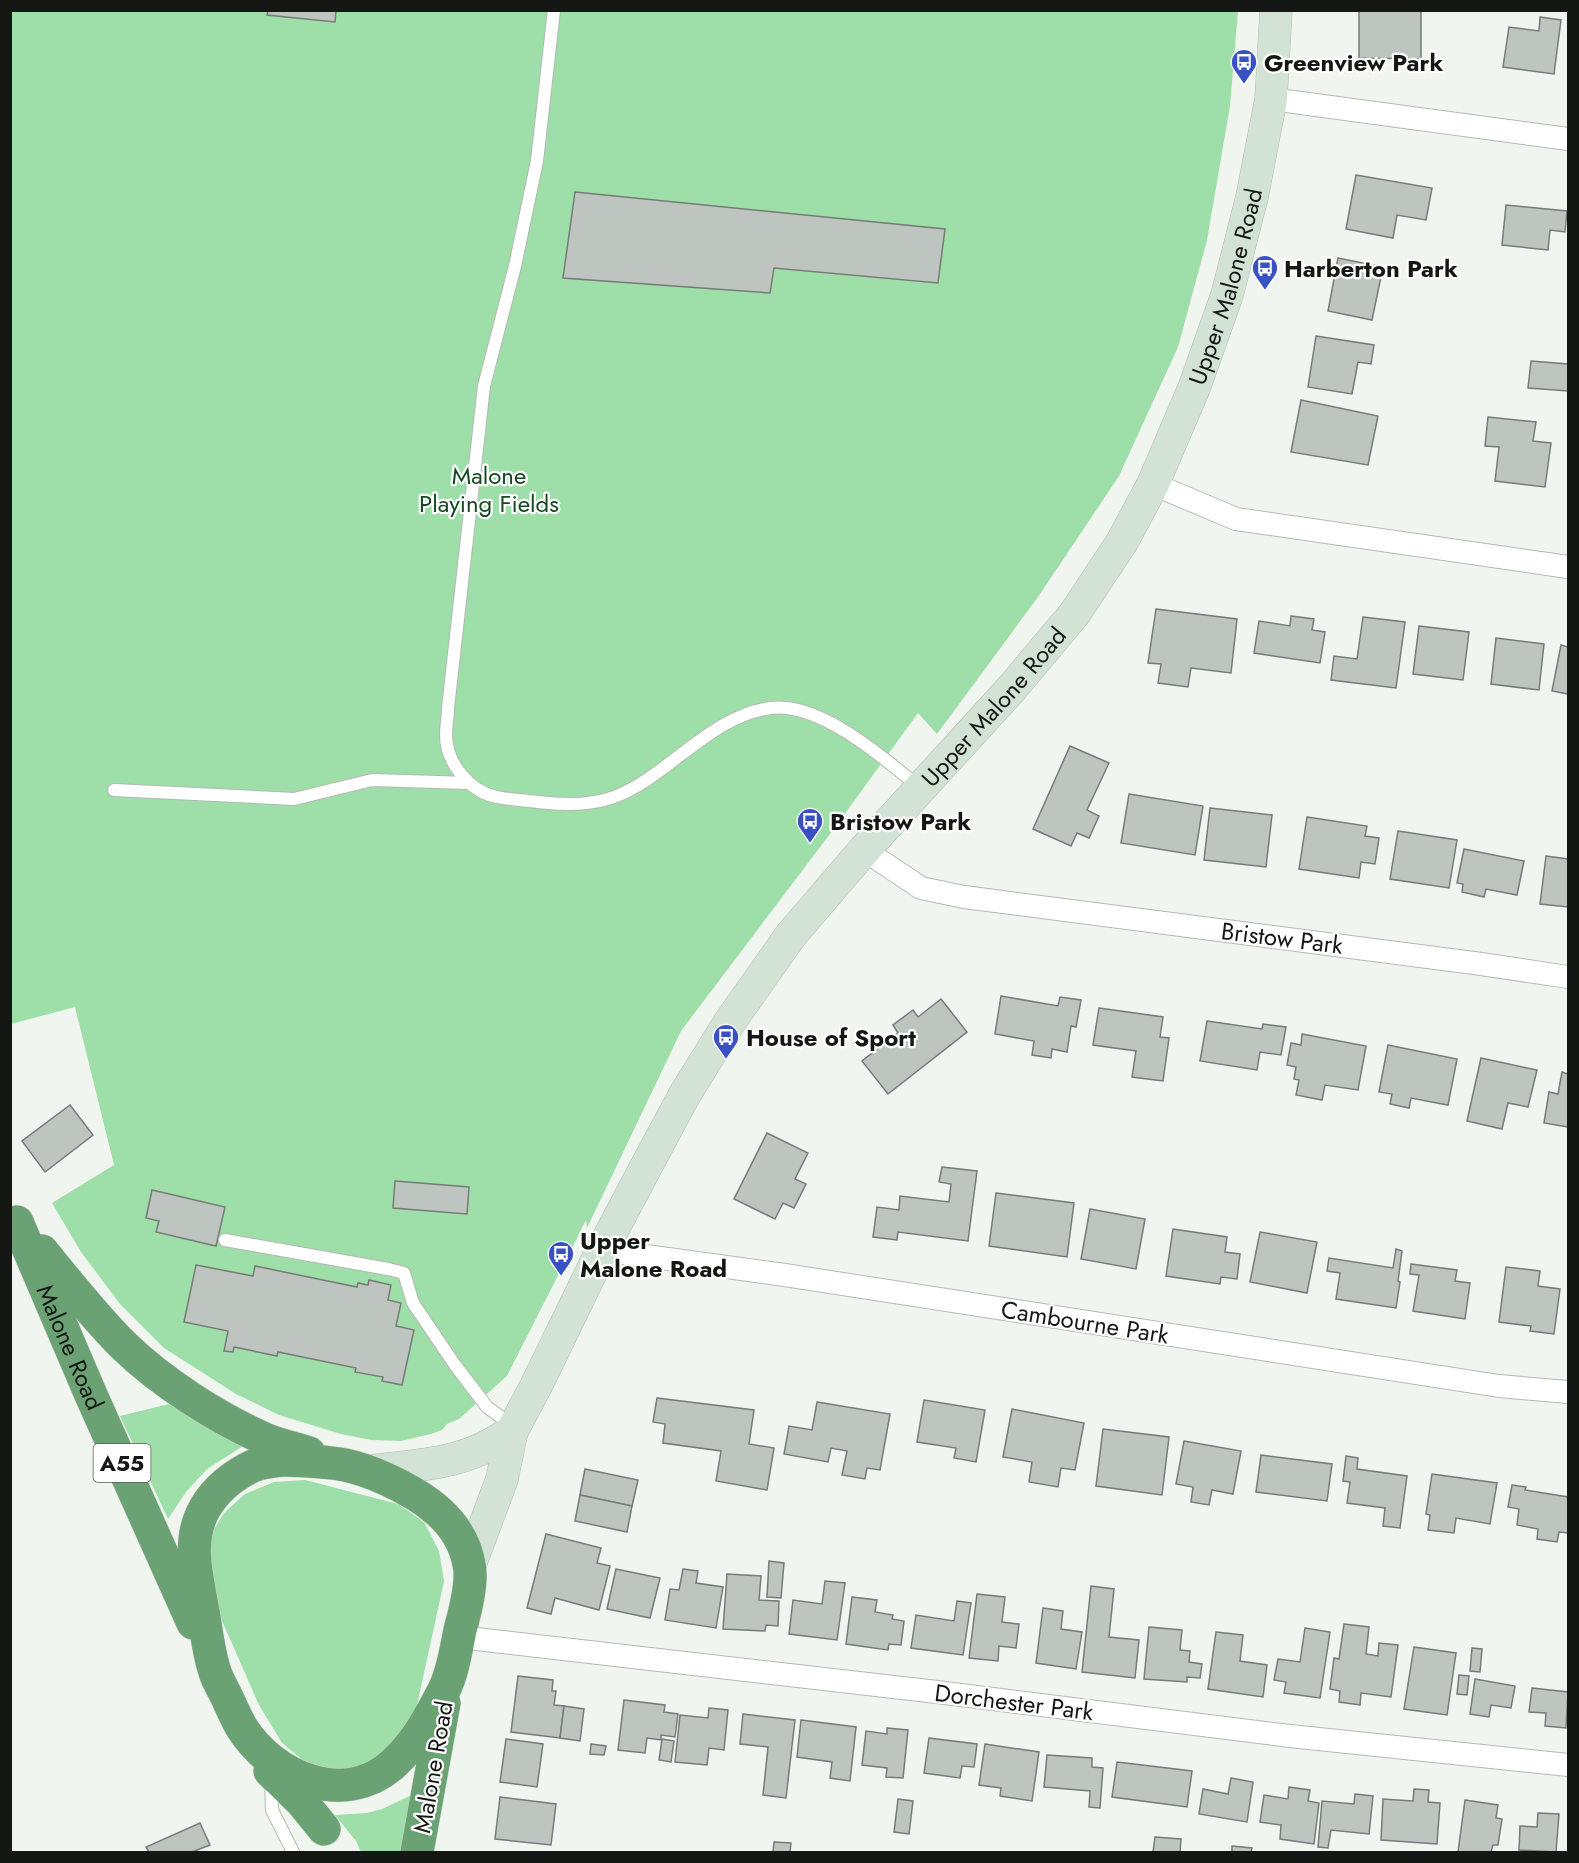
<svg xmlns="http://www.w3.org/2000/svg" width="1579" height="1863" font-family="Jost,sans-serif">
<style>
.green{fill:#9edea8}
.building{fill:#bec4bf;stroke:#777c78;stroke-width:1.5}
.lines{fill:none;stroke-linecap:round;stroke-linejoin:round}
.lane-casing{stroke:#b4bab5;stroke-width:14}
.street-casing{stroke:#b4bab5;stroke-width:24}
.secondary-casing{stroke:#b4bab5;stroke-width:33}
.highway-casing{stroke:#d0d1d0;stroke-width:34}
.lane{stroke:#fff;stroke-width:12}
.street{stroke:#fff;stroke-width:22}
.secondary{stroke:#d2e3d5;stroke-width:32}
.highway{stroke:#6aa273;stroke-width:33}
.labels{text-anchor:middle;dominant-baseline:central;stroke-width:4.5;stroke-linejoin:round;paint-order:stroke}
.shield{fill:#fff;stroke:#5b5d5b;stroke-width:1.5}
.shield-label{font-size:22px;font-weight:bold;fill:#151715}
.poi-label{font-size:24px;font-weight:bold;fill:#151715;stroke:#fff;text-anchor:start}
.street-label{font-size:24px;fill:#151715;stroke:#fff}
.park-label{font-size:24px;fill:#164822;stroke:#fff}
</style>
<rect width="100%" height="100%" fill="#f0f5f0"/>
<g class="green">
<path d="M11,11H1238L1230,106L1207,240L1178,347L1119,476L1038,597L937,734L918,713L836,826L681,1031L587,1228L586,1220L507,1376L459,1419L447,1424L442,1430L431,1434L401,1441L371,1440L341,1434L279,1415L236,1394L164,1348L120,1304L81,1252L52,1203L114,1165L75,1007L11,1024Z"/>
<path d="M169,1404L243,1446L207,1469L186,1492L168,1519L120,1416Z"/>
<path d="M305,1480L398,1504L424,1522L439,1551L444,1581L416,1710L401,1737L381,1755L354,1770L331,1772L304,1761L282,1743L259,1705L209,1591L210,1536L224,1513L245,1494L274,1482Z"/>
<path d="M416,1793L405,1852H361L356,1841L335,1815L367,1813L382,1809Z"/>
</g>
<g class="building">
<path d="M268,10H336L335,22L267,15Z"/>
<path d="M1359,10H1421V59L1359,58Z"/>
<path d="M1540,17L1561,20L1554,74L1503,67L1509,27L1539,31Z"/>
<path d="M1356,175L1432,188L1426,220L1397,215L1393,238L1346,229Z"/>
<path d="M575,192L945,229L938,283L774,268L770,293L563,278Z"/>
<path d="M1506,205L1567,211L1565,232L1550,230L1548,250L1502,245Z"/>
<path d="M1338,258L1383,267L1372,320L1328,311Z"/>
<path d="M1316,336L1374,345L1371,364L1358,362L1352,394L1308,387Z"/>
<path d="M1531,361L1568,364V391L1528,388Z"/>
<path d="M1301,400L1378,416L1368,465L1291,452Z"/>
<path d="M1488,417L1536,422L1533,441L1551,443L1545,487L1495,481L1499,447L1485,446Z"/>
<path d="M1156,609L1237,619L1231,673L1191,668L1188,687L1158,683L1161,664L1148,663Z"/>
<path d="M1291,616L1314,619L1312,630L1325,632L1320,663L1254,653L1259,621L1290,626Z"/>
<path d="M1363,617L1405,622L1396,688L1331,680L1334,656L1357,659Z"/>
<path d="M1419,626L1469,632L1463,680L1413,674Z"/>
<path d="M1496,638L1544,644L1539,690L1491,684Z"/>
<path d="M1561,645L1568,647V694L1552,691Z"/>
<path d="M1070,746L1109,763L1087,810L1099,816L1089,838L1077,833L1071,846L1033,829Z"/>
<path d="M1129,794L1203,806L1195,855L1121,843Z"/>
<path d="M1210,808L1272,815L1266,867L1204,860Z"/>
<path d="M1307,817L1367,826L1365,836L1379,838L1375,864L1361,862L1359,878L1299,869Z"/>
<path d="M1398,831L1457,840L1449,888L1390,879Z"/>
<path d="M1464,849L1524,861L1517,895L1486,889L1484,897L1462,892L1463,884L1457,883Z"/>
<path d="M1546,856L1568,859V907L1540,904Z"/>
<path d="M1001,996L1058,1006L1060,997L1081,1000L1076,1027L1071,1026L1067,1052L1052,1049L1051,1058L1032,1055L1034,1041L995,1034Z"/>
<path d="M941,999L967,1032L888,1094L862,1061L898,1033L893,1025L913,1010L918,1017Z"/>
<path d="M1099,1008L1163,1017L1160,1037L1169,1038L1163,1081L1132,1077L1136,1051L1093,1045Z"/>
<path d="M1207,1021L1262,1029L1263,1024L1286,1027L1281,1055L1260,1052L1257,1070L1200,1061Z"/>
<path d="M1302,1034L1366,1046L1358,1090L1325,1085L1322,1100L1296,1095L1299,1080L1294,1079L1296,1067L1287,1065L1291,1043L1301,1045Z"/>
<path d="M1388,1045L1457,1059L1448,1105L1411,1098L1409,1108L1390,1104L1392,1094L1379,1092Z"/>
<path d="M1481,1058L1537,1070L1528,1107L1508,1103L1502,1129L1467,1121Z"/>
<path d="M1562,1072L1568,1074V1127L1544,1123L1549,1092L1558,1094Z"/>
<path d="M70,1105L93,1135L45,1172L22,1141Z"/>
<path d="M767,1133L808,1153L795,1179L806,1184L794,1208L783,1203L775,1219L734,1199Z"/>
<path d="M942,1167L977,1171L968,1241L898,1232L897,1240L873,1237L877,1207L899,1210L900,1196L949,1202L951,1184L939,1182Z"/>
<path d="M395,1181L469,1187L467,1214L393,1208Z"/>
<path d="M152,1190L225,1207L216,1246L156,1232L159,1221L146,1218Z"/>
<path d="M996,1193L1074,1203L1067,1257L989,1246Z"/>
<path d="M1090,1209L1145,1219L1136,1269L1081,1259Z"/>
<path d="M1173,1229L1227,1237L1225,1252L1240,1254L1237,1279L1221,1277L1220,1284L1166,1276Z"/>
<path d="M1260,1232L1317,1242L1307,1293L1250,1282Z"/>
<path d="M1396,1249L1402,1251L1398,1281L1400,1282L1396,1308L1336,1299L1340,1273L1327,1271L1329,1258L1393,1268Z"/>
<path d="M1411,1264L1457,1270L1455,1281L1470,1283L1465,1319L1413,1311L1419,1275L1410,1274Z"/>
<path d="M196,1265L253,1276L255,1266L357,1287L358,1283L368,1285L369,1280L391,1285L388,1300L401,1303L396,1326L414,1330L402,1385L382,1381L383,1377L355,1372L356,1368L278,1352L277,1356L234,1347L233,1352L224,1351L228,1331L184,1322Z"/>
<path d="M1506,1267L1540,1271L1538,1286L1560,1289L1554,1334L1530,1331L1531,1326L1499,1322Z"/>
<path d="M657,1398L754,1410L749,1444L774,1448L767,1490L716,1481L721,1451L663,1443L665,1424L653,1422Z"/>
<path d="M924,1400L985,1410L976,1462L954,1458L956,1448L917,1442Z"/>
<path d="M817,1402L890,1414L880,1470L867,1468L865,1479L842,1475L847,1451L831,1448L828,1462L784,1454L789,1426L812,1430Z"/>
<path d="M1012,1409L1084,1423L1075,1470L1061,1468L1058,1487L1029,1482L1032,1462L1003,1457Z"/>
<path d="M1103,1429L1169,1437L1162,1495L1096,1486Z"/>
<path d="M1184,1441L1241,1451L1233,1494L1212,1490L1209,1505L1191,1502L1193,1487L1176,1484Z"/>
<path d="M1261,1455L1332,1464L1327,1501L1256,1492Z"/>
<path d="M1346,1456L1358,1458L1357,1469L1407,1476L1400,1528L1383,1526L1385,1508L1347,1503L1350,1482L1343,1481Z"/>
<path d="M585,1469L638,1480L632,1506L580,1495Z"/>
<path d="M1432,1474L1497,1483L1490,1524L1456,1518L1454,1533L1428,1530L1430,1515L1426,1514Z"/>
<path d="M1512,1485L1526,1487L1525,1490L1568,1497V1533L1559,1532L1557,1542L1537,1539L1538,1529L1517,1525L1519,1509L1508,1507Z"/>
<path d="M580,1495L632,1506L627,1532L575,1521Z"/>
<path d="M546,1534L601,1548L597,1563L610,1566L599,1610L555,1598L551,1614L527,1608Z"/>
<path d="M769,1561L784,1563L781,1598L767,1597Z"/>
<path d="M616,1569L660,1578L650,1618L607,1609Z"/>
<path d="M683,1569L698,1571L696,1583L723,1587L716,1628L665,1620L670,1589L679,1590Z"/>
<path d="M727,1574L761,1576L759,1600L779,1601L778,1626L766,1625L765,1631L723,1629Z"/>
<path d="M825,1581L845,1583L837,1640L789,1634L793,1600L822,1604Z"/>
<path d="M1091,1586L1114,1589L1109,1637L1139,1640L1135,1678L1082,1672Z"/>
<path d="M977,1594L1005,1597L1002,1622L1019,1624L1016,1648L999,1646L998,1661L969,1658Z"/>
<path d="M852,1597L877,1600L875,1612L893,1615L892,1619L904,1621L901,1645L889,1644L888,1650L846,1644Z"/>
<path d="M957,1601L971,1603L963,1655L911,1648L916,1615L954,1621Z"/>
<path d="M1043,1608L1063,1611L1061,1629L1082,1632L1076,1669L1036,1663Z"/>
<path d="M1344,1624L1369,1627L1366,1654L1378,1656L1379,1643L1398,1645L1391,1697L1361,1693L1360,1705L1339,1702L1340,1691L1330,1689L1334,1658L1339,1659Z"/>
<path d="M1149,1627L1182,1630L1180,1650L1190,1651L1189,1662L1202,1664L1200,1678L1187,1677V1682L1144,1679Z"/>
<path d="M1305,1628L1330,1632L1320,1698L1284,1693L1286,1682L1274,1680L1278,1659L1300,1662Z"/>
<path d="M1216,1632L1243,1635L1240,1661L1267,1665L1263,1697L1208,1689Z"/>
<path d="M1414,1647L1456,1653L1447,1715L1404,1709Z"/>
<path d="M1472,1648L1482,1649L1480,1672L1470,1671Z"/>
<path d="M1459,1675L1469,1676L1467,1695L1457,1694Z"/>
<path d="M518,1676L553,1680L552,1691H556L554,1705L564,1706L560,1738L511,1732Z"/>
<path d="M1475,1679L1515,1686L1511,1708L1491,1705L1489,1717L1470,1714Z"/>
<path d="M1532,1688L1568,1692L1566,1728L1545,1726L1546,1713L1529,1712Z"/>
<path d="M624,1700L665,1705L664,1712L678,1714L675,1737L661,1735V1740L647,1738L645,1753L618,1750Z"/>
<path d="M564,1706L584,1709L580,1741L560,1738Z"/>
<path d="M709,1708L728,1710L724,1750L709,1748L707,1765L675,1762L680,1715L708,1718Z"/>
<path d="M743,1714L795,1720L786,1798L763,1795L768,1747L740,1744Z"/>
<path d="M801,1720L856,1727L850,1781L830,1778L832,1762L797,1757Z"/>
<path d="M887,1728L908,1730L903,1778L886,1777L887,1768L862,1765L866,1731L887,1734Z"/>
<path d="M929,1738L977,1744L974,1767L962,1766L960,1778L924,1773Z"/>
<path d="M506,1739L543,1744L537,1787L500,1782Z"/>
<path d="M662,1739L674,1741L671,1762L659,1760Z"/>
<path d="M591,1744L606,1746L604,1755L590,1754Z"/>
<path d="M985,1744L1039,1752L1032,1801L1000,1796L1001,1788L979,1785Z"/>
<path d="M1047,1755L1092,1758V1767L1103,1768L1100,1808L1089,1807L1090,1791L1044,1787Z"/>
<path d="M1117,1762L1192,1771L1187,1807L1112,1797Z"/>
<path d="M1231,1778L1253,1782L1247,1822L1199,1814L1203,1789L1228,1794Z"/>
<path d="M1289,1787L1310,1790L1308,1801L1319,1803L1314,1844L1280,1839L1281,1825L1260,1822L1264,1795L1288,1799Z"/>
<path d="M1414,1789L1429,1790L1428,1802L1440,1803L1437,1844L1381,1840L1383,1799L1413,1801Z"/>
<path d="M1355,1794L1373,1796L1369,1834L1331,1830L1328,1848L1318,1847L1322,1801L1354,1804Z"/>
<path d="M500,1797L556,1804L551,1845L495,1839Z"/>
<path d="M898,1799L913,1801L909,1834L894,1832Z"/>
<path d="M1465,1800L1498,1805L1496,1818L1502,1819L1498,1845H1493L1491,1852H1458Z"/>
<path d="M1538,1813L1559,1814L1556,1852L1519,1850L1520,1826L1537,1827Z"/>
<path d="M200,1823L210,1845L192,1852H149L146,1847Z"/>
<path d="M1155,1837L1181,1839L1180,1852H1153Z"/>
<path d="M774,1842L791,1843L790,1852H773Z"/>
<path d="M1232,1846L1252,1848L1251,1852H1232Z"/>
</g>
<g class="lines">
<g class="lane-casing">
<g id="lane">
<path d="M554,10L537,161L515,266L484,386L448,708C448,717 446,726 446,735C446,763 470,792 497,797C511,800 525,800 538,802C563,805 590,806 614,797C669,776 711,715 771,708C820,702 884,758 920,788"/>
<path d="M114,790L294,799L372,780L469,783"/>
<path d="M225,1240L388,1269L404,1273L413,1303L455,1365L487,1407L513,1426"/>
<path d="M271,1780L272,1810L293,1852"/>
</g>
</g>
<g class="street-casing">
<g id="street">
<path d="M1271,99L1568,139"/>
<path d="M1153,484L1236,519L1568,567"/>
<path d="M864,850L921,888L964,897L1474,963L1568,977"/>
<path d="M602,1250L785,1275L1499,1386L1568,1392"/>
<path d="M459,1637L937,1692L1290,1736L1568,1765"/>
</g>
</g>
<g class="secondary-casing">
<g id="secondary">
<path d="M367,1471C421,1465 466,1465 512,1431"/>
<path id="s1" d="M470,1565L502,1479L512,1431L536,1386L602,1250L648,1163L685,1094L729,1023L791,935L864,850L1012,688L1075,613L1122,542L1153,484L1194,388L1227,295L1252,197L1271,99L1276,10"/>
</g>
</g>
<g class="highway-casing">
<g id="highway">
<path id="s2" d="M17,1222L91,1395L193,1623"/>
<path d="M42,1251C68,1283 94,1316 123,1345C161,1382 217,1418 265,1439C279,1445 294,1448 309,1453"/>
<path d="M283,1460C304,1461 325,1461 345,1465C359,1468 373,1473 386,1479C423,1496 461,1520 469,1564C473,1582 465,1612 460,1630C456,1650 453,1672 444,1690C430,1717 416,1743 393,1764C344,1808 273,1777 242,1728C237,1720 233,1710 229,1702C225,1692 218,1682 215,1672C208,1652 206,1626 202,1606C196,1573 187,1539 205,1508C216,1489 235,1474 255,1465C264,1462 274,1461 283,1460Z"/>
<path d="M270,1771L302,1802L324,1829"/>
<path d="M417,1852L444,1703"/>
</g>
</g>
<use href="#lane" class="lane"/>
<use href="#street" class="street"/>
<use href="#secondary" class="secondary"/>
<use href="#highway" class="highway"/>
</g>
<defs>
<g id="bus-pin" transform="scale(1.35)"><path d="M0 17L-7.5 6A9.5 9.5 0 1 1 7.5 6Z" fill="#3a51c4" stroke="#fff"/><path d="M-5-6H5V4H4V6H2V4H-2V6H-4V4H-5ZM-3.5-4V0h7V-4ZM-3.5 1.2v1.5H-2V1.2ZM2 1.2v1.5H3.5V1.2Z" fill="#fff"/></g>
</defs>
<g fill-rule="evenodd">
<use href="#bus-pin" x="1244" y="62"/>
<use href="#bus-pin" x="1265" y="268"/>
<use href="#bus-pin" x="810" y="821"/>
<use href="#bus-pin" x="726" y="1037"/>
<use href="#bus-pin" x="561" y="1254"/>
</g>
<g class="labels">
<rect class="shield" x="93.5" y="1444" width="57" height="38" rx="4.5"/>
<g class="shield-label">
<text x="122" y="1463">A55</text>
</g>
<g class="poi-label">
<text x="1264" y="62">Greenview Park</text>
<text x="1284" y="268">Harberton Park</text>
<text x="830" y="821">Bristow Park</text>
<text x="746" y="1037">House of Sport</text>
<text x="580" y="1240">Upper<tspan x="580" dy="28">Malone Road</tspan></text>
</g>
<g class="street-label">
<text stroke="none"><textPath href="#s1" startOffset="1502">Upper Malone Road</textPath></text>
<text stroke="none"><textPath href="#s1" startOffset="1016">Upper Malone Road</textPath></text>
<text transform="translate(1282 938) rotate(7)">Bristow Park</text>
<text transform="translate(1085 1322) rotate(9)">Cambourne Park</text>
<text stroke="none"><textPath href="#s2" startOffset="136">Malone Road</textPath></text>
<text transform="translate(1014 1702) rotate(7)">Dorchester Park</text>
<text transform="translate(433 1767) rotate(-80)">Malone Road</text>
</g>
<g class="park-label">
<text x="489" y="475">Malone<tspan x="489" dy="28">Playing Fields</tspan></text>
</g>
</g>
<rect width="1579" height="1863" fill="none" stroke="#151715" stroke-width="24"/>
</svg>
